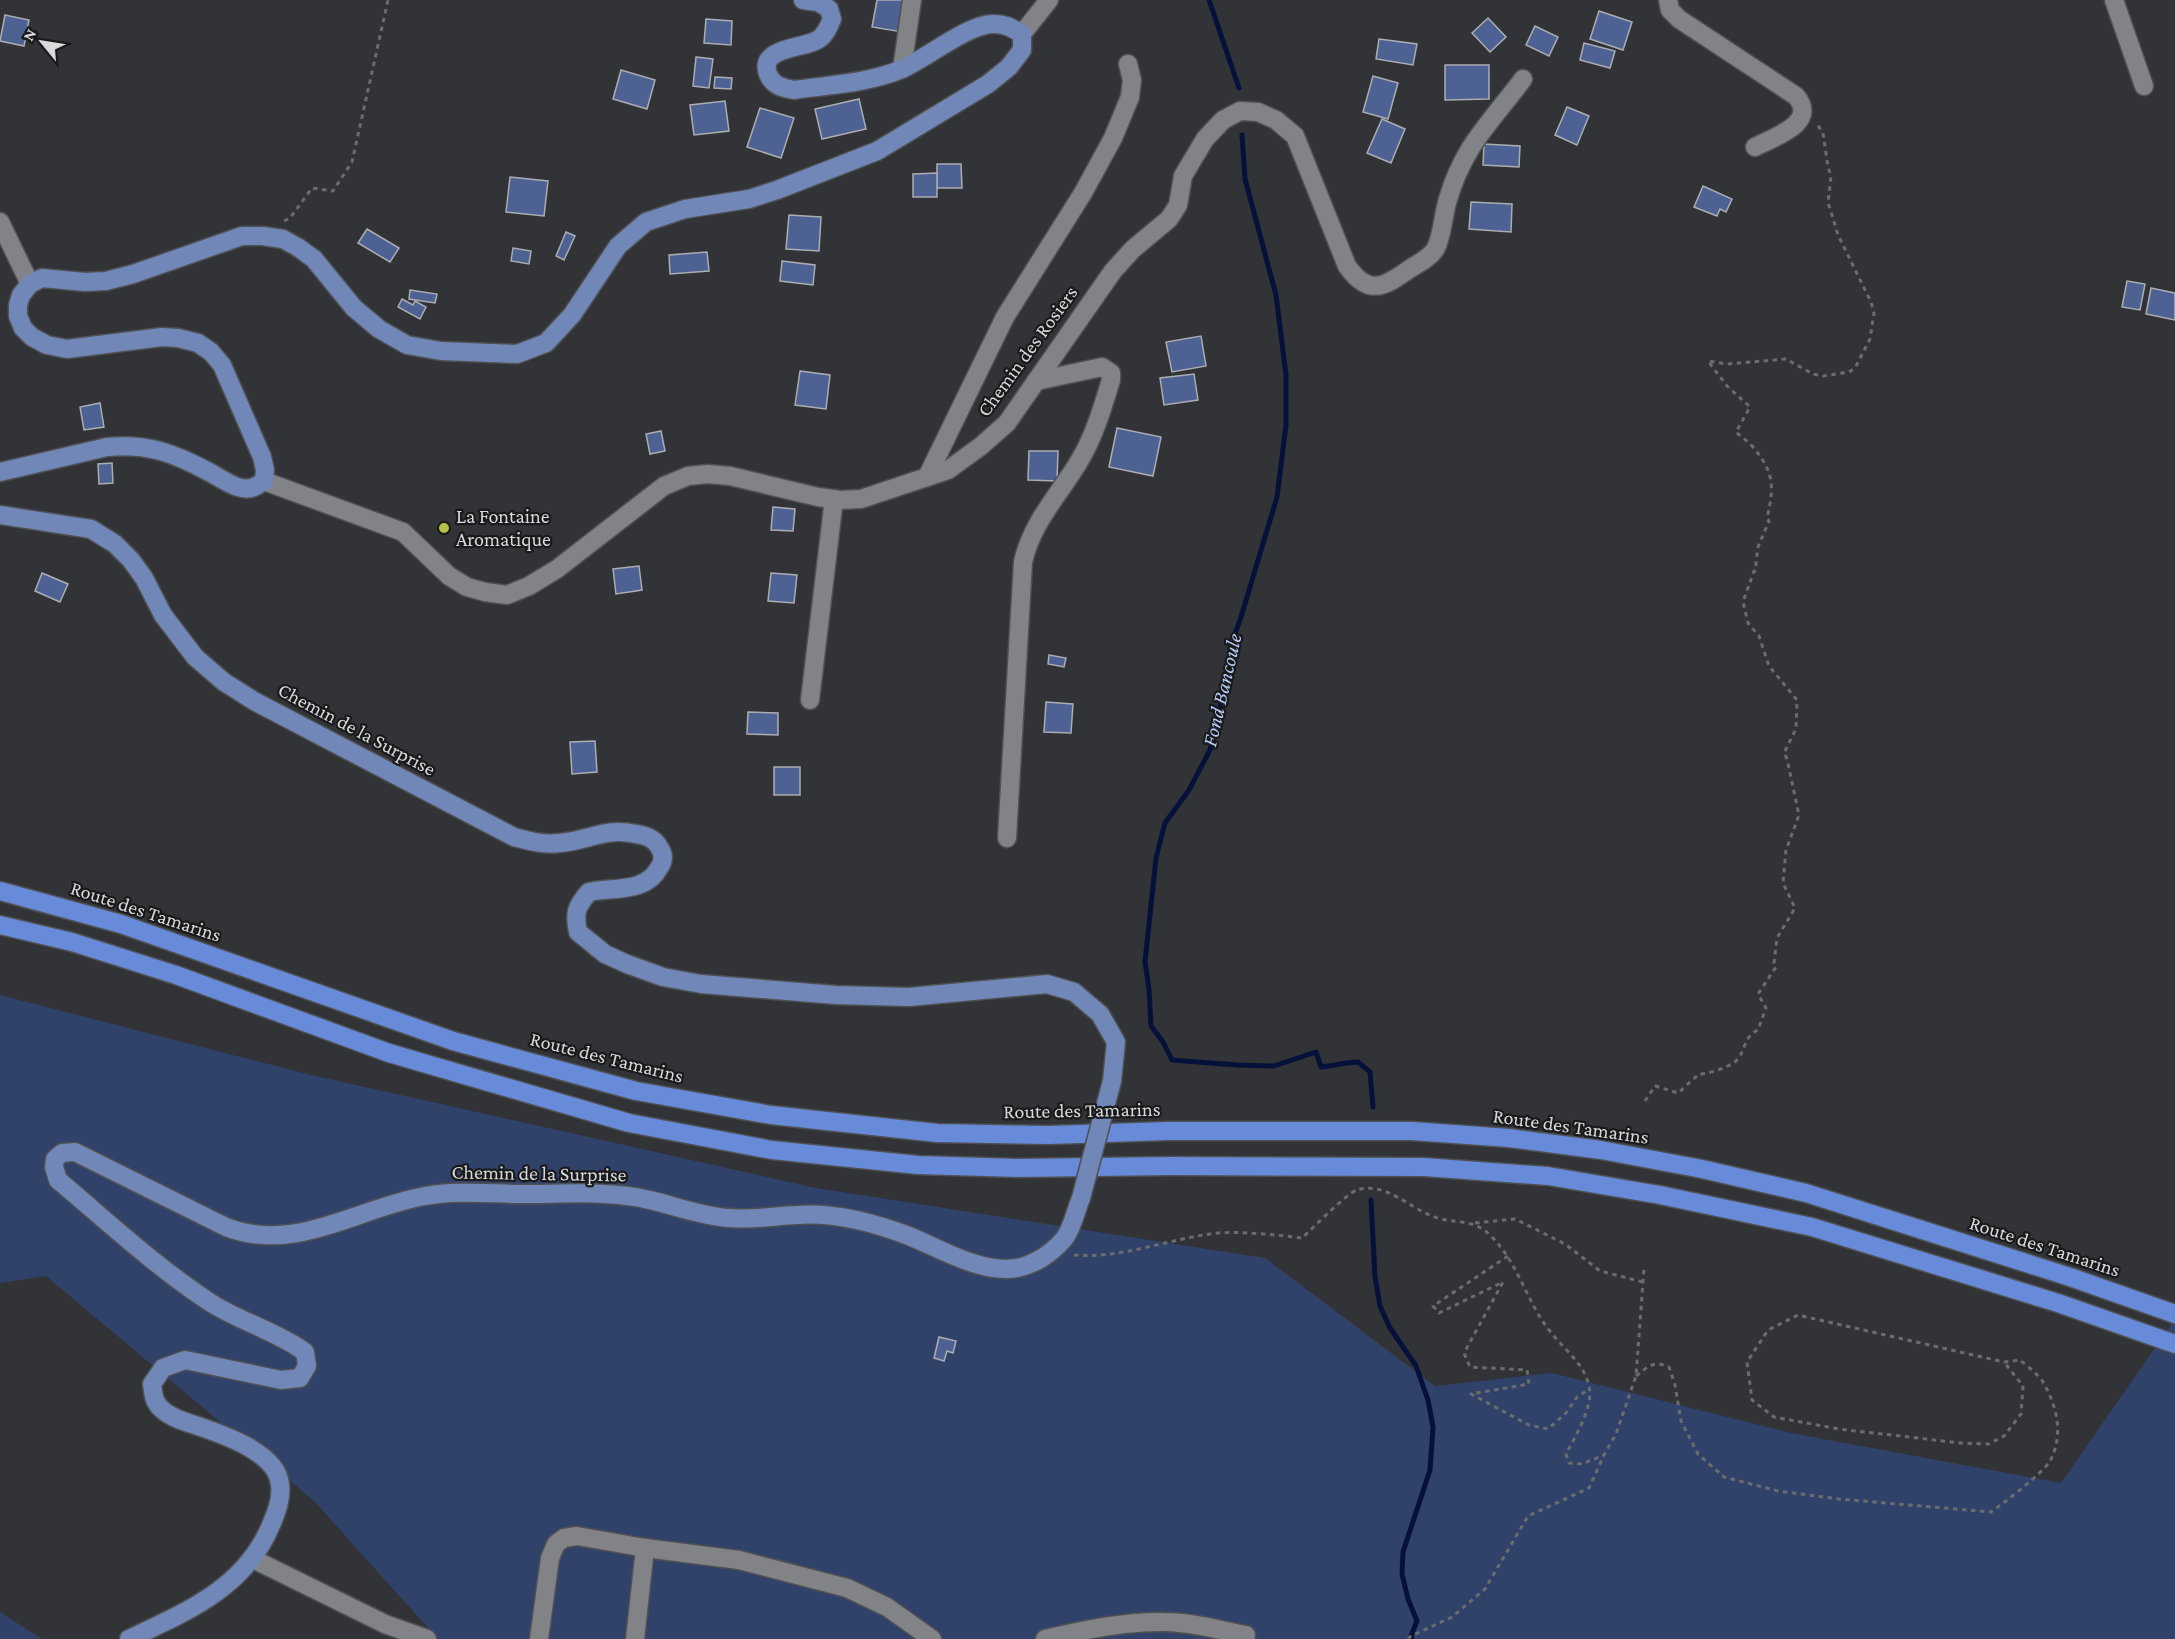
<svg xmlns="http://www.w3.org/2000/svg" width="2175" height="1639" font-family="'Crimson Pro',serif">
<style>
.green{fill:#30426a}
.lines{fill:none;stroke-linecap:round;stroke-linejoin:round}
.stream{stroke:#05113a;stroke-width:5}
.building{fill:#4d6292;stroke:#abadb2;stroke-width:1.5}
.minor-casing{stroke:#4e5053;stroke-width:21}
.major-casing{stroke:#4e5053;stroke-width:21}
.highway-casing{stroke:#4e5053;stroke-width:21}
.path{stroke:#6a6c6e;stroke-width:3;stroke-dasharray:4.5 4.5;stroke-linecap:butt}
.minor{stroke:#818387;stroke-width:18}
.major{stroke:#7187b8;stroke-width:18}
.highway{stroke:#678ad9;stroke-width:18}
.major-bridge-casing{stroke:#4e5053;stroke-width:21;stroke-linecap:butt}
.major-bridge{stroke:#7187b8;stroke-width:18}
.poi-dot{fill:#b5c24a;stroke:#1a1a1c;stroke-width:2}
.labels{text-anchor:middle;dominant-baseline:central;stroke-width:4.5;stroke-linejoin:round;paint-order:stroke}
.street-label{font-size:20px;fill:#d7d9db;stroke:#1a1a1c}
.poi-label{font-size:20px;fill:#d7d9db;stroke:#1a1a1c;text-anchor:start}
.water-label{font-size:21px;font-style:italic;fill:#b6cbf8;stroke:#1a1a1c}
</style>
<rect width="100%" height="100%" fill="#313336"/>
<g class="green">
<path d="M0,995L307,1074L816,1188L1265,1258L1435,1386L1552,1373L1791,1433L2061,1483L2175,1319V1639H438L314,1501L46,1276L0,1283Z"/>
<path d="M0,1612L42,1639H0Z"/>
</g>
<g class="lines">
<g class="stream">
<path d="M1209,0L1239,88"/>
<path d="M1242,135L1245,179L1276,295L1286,375V425L1277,497L1241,617L1232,642L1226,683L1210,750L1189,790L1165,823L1156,858L1145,962L1149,989L1151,1026L1163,1042L1172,1060L1237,1065L1274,1066L1316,1052L1321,1067C1334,1066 1345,1062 1358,1062L1370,1072L1373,1107"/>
<path d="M1371,1200L1375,1277L1380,1306L1390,1328L1416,1366L1428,1400L1433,1427L1430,1470L1403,1552L1402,1574L1408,1599L1417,1621L1411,1636L1412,1639"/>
</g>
</g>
<g class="building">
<path d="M877,0H907L902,32L872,27Z"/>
<path d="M1599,11L1632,22L1623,50L1590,39Z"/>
<path d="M5,15L29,20L24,46L0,41Z"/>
<path d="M1488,18L1506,37L1490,52L1472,33Z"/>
<path d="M706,19L732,21L731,45L704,43Z"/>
<path d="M1535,26L1558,37L1549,56L1526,45Z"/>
<path d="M1379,39L1417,44L1413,65L1376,59Z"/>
<path d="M1584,43L1615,51L1610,68L1580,60Z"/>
<path d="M696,57L713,59L709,88L693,86Z"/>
<path d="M1445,65H1489V99L1445,100Z"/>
<path d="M621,70L655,80L647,109L613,99Z"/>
<path d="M1373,76L1398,83L1388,119L1363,112Z"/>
<path d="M715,77L732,78L731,89L714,88Z"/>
<path d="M859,99L866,129L822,139L815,109Z"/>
<path d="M725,101L729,131L694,135L690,105Z"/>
<path d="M1567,107L1589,116L1577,145L1555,135Z"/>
<path d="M760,108L794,118L781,158L747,147Z"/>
<path d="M1382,119L1405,129L1391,163L1367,153Z"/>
<path d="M1484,144L1520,146L1519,167L1483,165Z"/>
<path d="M937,164H961L962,188H937Z"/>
<path d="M937,173V197H913V174Z"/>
<path d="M510,177L548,181L544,216L506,212Z"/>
<path d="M1703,186L1732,199L1726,212L1720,209L1717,216L1694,207Z"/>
<path d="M1471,202L1512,204L1511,232L1469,229Z"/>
<path d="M789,215L821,217L819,251L786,249Z"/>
<path d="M367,229L399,248L390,262L358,243Z"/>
<path d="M566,232L575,236L564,260L556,256Z"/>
<path d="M513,248L531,251L529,264L511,261Z"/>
<path d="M707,252L709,271L670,274L669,255Z"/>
<path d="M782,261L815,265L813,285L780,281Z"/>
<path d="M2127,281L2145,284L2140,310L2122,307Z"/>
<path d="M2151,288L2175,293V320L2146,314Z"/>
<path d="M410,290L437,294L435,303L409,299Z"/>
<path d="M402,299L413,305L415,301L426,307L420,319L398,307Z"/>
<path d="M1201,336L1206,366L1172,372L1166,342Z"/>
<path d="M800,371L830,375L826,409L795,405Z"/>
<path d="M1194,374L1198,400L1164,405L1160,378Z"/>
<path d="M100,403L104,427L84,430L80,407Z"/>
<path d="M1117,428L1161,437L1153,476L1109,467Z"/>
<path d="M661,431L665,451L650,454L646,434Z"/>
<path d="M1029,451H1058L1057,481L1028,480Z"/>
<path d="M112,463L113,483L99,484L98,464Z"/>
<path d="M773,507L795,509L793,531L771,530Z"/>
<path d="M639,566L642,590L616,594L613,569Z"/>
<path d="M42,573L68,584L60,602L35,591Z"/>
<path d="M771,573L797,575L794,603L768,601Z"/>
<path d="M1049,655L1066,658L1064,667L1048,664Z"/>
<path d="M1046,702L1073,704L1071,733L1044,732Z"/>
<path d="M748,712L778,713V735L747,734Z"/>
<path d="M595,741L597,772L572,774L570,742Z"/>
<rect x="774" y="767" width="26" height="28"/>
<path d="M939,1337L956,1341L953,1353L947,1351L944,1361L934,1358Z"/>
</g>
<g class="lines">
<g class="minor-casing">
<g id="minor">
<path d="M1668,0L1670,10L1679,19L1796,96C1819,123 1774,137 1755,147"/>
<path d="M2114,0L2144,86"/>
<path d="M1022,34L1049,0"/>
<path d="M902,69L912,0"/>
<path d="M0,222L30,284"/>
<path d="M927,477L1005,317L1083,193L1113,138L1130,97L1132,80L1128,64"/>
<path d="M264,481L403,532L449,576L467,587L485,592L507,595L529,586L557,569L664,486L688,476L708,474L730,476L818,497L839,500L861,499L948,470L981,446L1007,423L1113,271L1133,249L1169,219L1178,205L1183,176L1205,139L1223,120L1240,111L1258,112L1276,120L1295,136L1347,266C1369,297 1384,287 1411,268C1419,263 1431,257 1436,248C1443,233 1443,215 1448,199C1453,182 1461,164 1470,149C1485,125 1506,102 1523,79"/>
<path d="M810,700L834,499"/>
<path d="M1007,838L1023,562C1032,521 1061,493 1081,458C1095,434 1103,406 1111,380V373L1102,367L1036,381"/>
<path d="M253,1559L385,1624L427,1639"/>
<path d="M539,1639L550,1558L556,1544L564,1538L577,1536L645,1548L739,1560L847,1588L887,1607L932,1639"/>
<path d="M635,1639L645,1548"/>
<path d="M1045,1639C1082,1630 1126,1621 1164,1622C1192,1622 1219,1630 1246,1635"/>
</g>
</g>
<g class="major-casing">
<g id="major">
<path d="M0,472L107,447C147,443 174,453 209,472C219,477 232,487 242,488C251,490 257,486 264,481L265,470L262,457L222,365L211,352L198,343L178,338L162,337L67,349L47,345L32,337L23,328L18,316V305L21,295L30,284L42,278L85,282L106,281L133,274L242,236H263L283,239L299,248L314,259L354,308L379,329L407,345L441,351L517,354L546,343L572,315L618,246L646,222L685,209L749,199L777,190L877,151L988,84L1009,67L1022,50V34C1012,28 1004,23 992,24C967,25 927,58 902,69C869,83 830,85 794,90C783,88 773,86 768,74C758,46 806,49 819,39C826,34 829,26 832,19L829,9L818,2L803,0"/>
<path d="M0,515L91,529L115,544L131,560L144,578L163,615L195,657L224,682L254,701L514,837C529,841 543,845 559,843C589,841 604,827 636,834C645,835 655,839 659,847C664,854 664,861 659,868C646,893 613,887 589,892C576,907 574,913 578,932L605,954L627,964L663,977L701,984L836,995L909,997L1047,984L1074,992L1100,1014L1116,1042L1112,1081"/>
<path d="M129,1639C186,1612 245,1588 271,1525C276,1514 282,1498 280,1485C278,1452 221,1434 195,1425C182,1421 163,1415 156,1402C153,1397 153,1390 152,1384L163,1368L185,1360L281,1380L300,1378L307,1366L305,1352C276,1331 241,1322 211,1303C156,1267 108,1222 58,1180L54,1167L55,1159L62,1153L75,1152L226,1227C295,1254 357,1208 425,1196C457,1190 492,1194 525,1194C561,1194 599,1191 635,1197C666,1202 697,1216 729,1218C752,1220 774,1216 797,1215C833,1212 875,1223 909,1236C941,1249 981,1274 1017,1268C1034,1265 1052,1253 1063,1240C1071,1232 1076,1210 1081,1198"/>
</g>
</g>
<g class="highway-casing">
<g id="highway">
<path d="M0,891L121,924L453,1041L636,1091L771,1115L937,1133L1049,1135L1168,1131H1412L1509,1138L1601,1150L1702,1169L1806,1193L2070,1277L2175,1314"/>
<path d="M0,925L72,942L176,975L389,1053L629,1123L772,1150L918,1165L1018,1168L1170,1166L1424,1167L1548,1176L1660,1195L1812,1227L2058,1303L2175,1344"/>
</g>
</g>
<g class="path">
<path d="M284,221L290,218L312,188L333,191L352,162L388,0"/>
<path d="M1645,1101L1655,1086L1678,1093L1699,1074C1708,1074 1728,1068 1736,1061C1746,1051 1743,1037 1758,1030L1766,1008L1758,994L1776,967L1774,963L1777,938L1795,908L1783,883L1786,850L1799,815L1787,759L1784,753L1796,729L1797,700L1769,666L1759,636L1748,623L1743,602L1754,571H1755L1758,547L1769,521L1767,518C1774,488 1775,473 1753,447C1748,441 1741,437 1736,432L1750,407L1727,386L1708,361L1727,364L1786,359L1813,374L1823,376L1849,372L1855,368L1870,339L1874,313L1871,302L1838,235L1831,212L1828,203L1831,176L1828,167L1823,133L1817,124"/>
<path d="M1475,1223L1515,1219L1565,1244L1600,1271L1643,1282"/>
<path d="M1074,1255C1120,1259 1165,1240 1210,1234C1234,1230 1277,1235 1302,1238C1312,1229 1347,1193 1357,1190C1383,1181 1409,1207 1432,1216C1453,1225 1473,1217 1491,1236C1520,1265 1527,1305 1553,1335C1567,1352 1584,1364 1589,1386C1594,1406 1575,1437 1566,1454L1569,1463L1582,1464L1604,1455L1616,1434L1636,1376L1644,1269"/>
<path d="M1508,1256L1433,1306L1439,1313L1503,1282L1464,1353L1470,1367L1527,1370L1529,1384L1471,1394L1529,1425L1548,1429L1566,1413L1577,1397L1589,1389"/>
<path d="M1636,1376C1648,1367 1652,1360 1669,1367L1675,1385L1681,1421L1698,1454L1724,1477L1778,1491L1839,1499L1991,1512C2004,1503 2043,1473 2050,1461C2064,1435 2057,1406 2043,1382C2038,1374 2027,1366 2020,1360L2004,1362L1798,1315L1768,1330L1747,1362L1752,1400L1774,1417L1839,1429L1961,1443L1989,1444L2004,1436L2021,1414L2023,1386L2004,1362"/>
<path d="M1408,1639L1411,1636L1452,1617L1485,1589L1528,1516L1589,1488L1604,1455"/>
</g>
<use href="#minor" class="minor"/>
<use href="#major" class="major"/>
<use href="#highway" class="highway"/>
<g class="major-bridge-casing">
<path id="major-bridge" d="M1081,1198L1112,1081"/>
</g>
<use href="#major-bridge" class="major-bridge"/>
</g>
<circle class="poi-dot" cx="444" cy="528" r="6"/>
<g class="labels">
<g class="street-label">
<text transform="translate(1027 351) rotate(-54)">Chemin des Rosiers</text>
<text transform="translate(357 729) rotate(28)">Chemin de la Surprise</text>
<text transform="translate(146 911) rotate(18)">Route des Tamarins</text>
<text transform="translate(607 1057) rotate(14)">Route des Tamarins</text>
<text transform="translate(1082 1110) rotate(-1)">Route des Tamarins</text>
<text transform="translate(1571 1126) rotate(8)">Route des Tamarins</text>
<text transform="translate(539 1173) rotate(1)">Chemin de la Surprise</text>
<text transform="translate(2045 1246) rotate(18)">Route des Tamarins</text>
</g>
<g class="poi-label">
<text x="456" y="516">La Fontaine<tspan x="456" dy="23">Aromatique</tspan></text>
</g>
<g class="water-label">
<text transform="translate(1222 690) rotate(-77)">Fond Bancoule</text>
</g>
</g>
<g transform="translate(42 42) rotate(300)" stroke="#1a1a1c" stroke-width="4.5" paint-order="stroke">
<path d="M0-4.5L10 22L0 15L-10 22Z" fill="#d7d9db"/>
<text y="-9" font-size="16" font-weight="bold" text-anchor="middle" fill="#d7d9db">N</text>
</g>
</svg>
